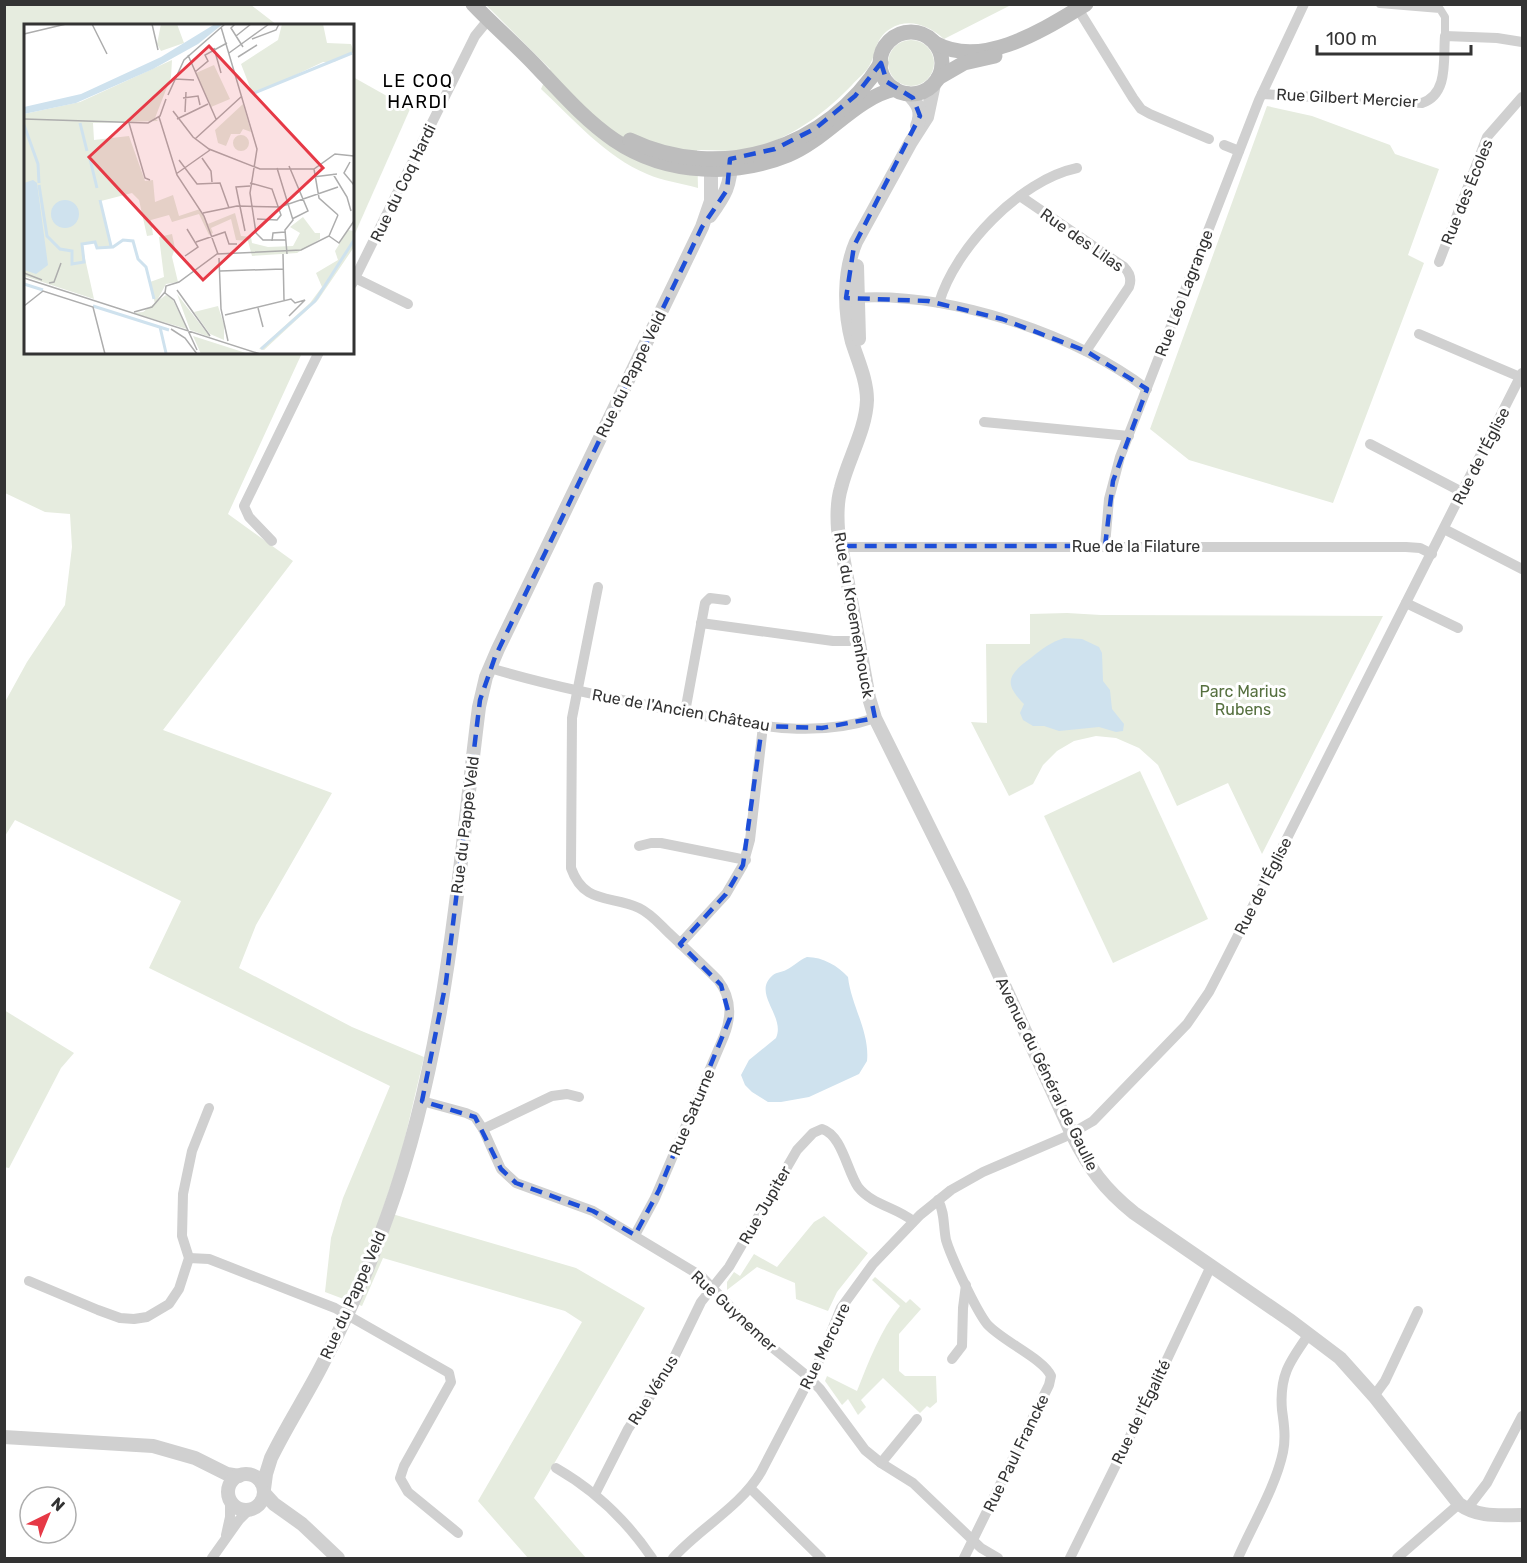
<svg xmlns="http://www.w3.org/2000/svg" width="1527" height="1563" font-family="Rubik,sans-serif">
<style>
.green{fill:#e6ecdf}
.water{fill:#cfe2ee}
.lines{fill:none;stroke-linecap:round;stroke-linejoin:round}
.pedestrian{stroke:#d0d0d0;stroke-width:8}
.minor{stroke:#d0d0d0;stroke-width:10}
.tertiary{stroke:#d0d0d0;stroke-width:14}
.secondary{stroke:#bdbdbd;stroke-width:15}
.marked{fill:none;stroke:#1d4ed8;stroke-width:4.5;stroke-dasharray:12 8;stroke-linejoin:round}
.labels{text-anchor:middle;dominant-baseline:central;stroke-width:6;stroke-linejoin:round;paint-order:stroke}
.street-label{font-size:16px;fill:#333;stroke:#fff}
.park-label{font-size:16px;fill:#56703f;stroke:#fff}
.neighbourhood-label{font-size:18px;letter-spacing:1.5px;fill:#000;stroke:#fff}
.inset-river{fill:none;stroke:#cfe2ee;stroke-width:3}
.inset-road{fill:none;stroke:#adadad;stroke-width:1.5}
.view{fill:#e63946;fill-opacity:0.15;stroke:#e63946;stroke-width:3}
.inset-edge{fill:none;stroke:#333;stroke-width:3}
</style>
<rect width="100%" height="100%" fill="#fff"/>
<g class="green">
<path d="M5,5H251L277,25L26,26V352L302,353L228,514L293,561L163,730L332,793L256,925L239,968L352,1027L424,1057L400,1159L382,1211L576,1268L645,1308L534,1498L586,1558H528L478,1501L582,1322L565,1311L383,1258L362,1306L325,1292L331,1238L343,1198L390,1086L149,968L181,901L15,820L5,836V702L27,662L65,605L72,547L70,514L45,512L5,493Z"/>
<path d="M486,5H1011L944,39C929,26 909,17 890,29C873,40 877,55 868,68C864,74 857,79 852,85C824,114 788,141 748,149C731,152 714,150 697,150L698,188C681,183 663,181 647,174C606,157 573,119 541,89L550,69Z"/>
<circle cx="911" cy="63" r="23"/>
<path d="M353,77L410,109L353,238Z"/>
<path d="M1267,106L1312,116L1390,145L1395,154L1439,169L1408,255L1424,263L1333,503L1189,460L1150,429Z"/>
<path d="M1067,613L1101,615L1383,616L1262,854L1228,783L1177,806L1158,765L1139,748L1116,738L1096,736L1074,741L1057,751L1043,765L1033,784L1009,796L971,722L987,723L986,644H1030V614Z"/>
<path d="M1140,771L1208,919L1113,963L1044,816Z"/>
<path d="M4,1010L74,1053L61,1068L9,1168L4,1167Z"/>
<path d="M824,1216L868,1253L837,1292L828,1311L796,1299L795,1283L757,1267L727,1290V1282L734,1272L740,1276L754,1254L777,1267L814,1222Z"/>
<path d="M875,1277L906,1303L910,1299L921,1309L899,1334V1371L905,1376H936L937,1402L930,1408L927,1406L920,1413L883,1378L861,1400L866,1407L858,1415L848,1399L842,1405L825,1381L827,1376L857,1391C869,1361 880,1331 900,1306L872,1280Z"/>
</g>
<g class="water">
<path d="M1064,638L1082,639L1099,647L1102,653L1103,681L1110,690L1112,709L1124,724L1123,731L1116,732L1099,727L1059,731L1044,726H1033L1023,720L1020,713L1024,704C1002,682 1009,674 1032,657C1042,649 1051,642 1064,638Z"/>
<path d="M807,957C823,957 838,966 848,977C851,1005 870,1032 867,1061L859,1074L809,1097L781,1102H768L752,1092L745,1085L741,1075L749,1060L776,1038C786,1016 751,993 773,975C777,972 782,972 786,970C794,966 799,960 807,957Z"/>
</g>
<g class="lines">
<path class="pedestrian" d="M1380,4L1440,9L1445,17V36"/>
<g class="minor">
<path d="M1078,9L1133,98L1141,109L1150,114L1209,139"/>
<path d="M1262,94L1422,103C1449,94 1443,59 1445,36L1497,38L1522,42"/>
<path d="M1224,145L1239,151"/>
<path d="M1020,196L1124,267C1130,273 1132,279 1129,287L1086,351"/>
<path d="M1439,262L1487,137L1522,97"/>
<path d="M355,278L408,304"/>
<path d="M352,284L475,36L488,20"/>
<path d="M852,298C947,291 1071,332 1147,389"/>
<path d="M939,303C955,248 1020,180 1077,168"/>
<path d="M1419,334L1520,377"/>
<path d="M984,422L1129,436"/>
<path d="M1370,444L1462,492"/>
<path d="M1444,529L1522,569"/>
<path d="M272,541L249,517L244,506L319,352"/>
<path d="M1105,546L1109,499L1120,457L1259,100L1304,4"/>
<path d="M840,547H1406L1420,548L1432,554"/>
<path d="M598,587L572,718L571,868C584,905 611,895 639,908C652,914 661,926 671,935C687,950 703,965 718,980C732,998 732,1016 724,1036L655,1198L635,1235"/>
<path d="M1406,603L1458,628"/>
<path d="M701,623L833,641H858"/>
<path d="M490,668C550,686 611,698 672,710C739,722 809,741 875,718"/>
<path d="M685,712L705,603L710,598L726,600"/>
<path d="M639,846L651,843H661L746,860"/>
<path d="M680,944L726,894L743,865L750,840L763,726"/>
<path d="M422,1101L466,1113L475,1117L483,1129L501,1169L516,1183L593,1211L701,1276L757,1335L806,1375L820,1389L865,1450L881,1463L913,1483L981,1548L998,1558"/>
<path d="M483,1129L552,1096L567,1094L579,1097"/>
<path d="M938,1200C945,1213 943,1225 946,1240C951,1257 976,1310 987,1324C1002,1341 1044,1359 1051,1376L1049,1385L964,1558"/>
<path d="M189,1258L209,1259L335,1308L449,1373L451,1382L404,1466L400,1478L408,1492L458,1533"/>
<path d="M29,1281L98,1310L120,1318L134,1319L147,1317L169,1304L179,1289L189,1258L182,1236L183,1194L192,1151L209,1108"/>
<path d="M952,1359L962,1346L963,1308L966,1285"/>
<path d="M1374,1396L1385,1381L1418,1311"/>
<path d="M881,1463L917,1419"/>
<path d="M556,1468C596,1491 627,1521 652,1558"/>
<path d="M750,1488L821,1558"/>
<path d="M595,1494L628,1429L669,1368L701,1302L729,1267L797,1150L813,1133L822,1129C842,1135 847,1171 858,1187C872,1205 896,1207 913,1221"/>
<path d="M1467,1509L1487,1483L1522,1416"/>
<path d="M226,1535L230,1517V1501"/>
<path d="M212,1558L239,1520L249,1510"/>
<path d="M673,1558C701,1527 739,1508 761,1472L821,1357L841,1308L873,1264L920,1215L951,1190L983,1172L1067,1136L1093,1121L1187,1024L1209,992L1223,965L1522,373"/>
<path d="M1070,1558L1146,1404L1211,1266"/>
<path d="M1238,1558C1252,1526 1276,1486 1283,1452C1286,1438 1284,1424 1282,1410C1279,1375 1290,1361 1309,1334"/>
<path d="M1397,1558L1459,1504"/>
</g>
<g class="tertiary">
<path d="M934,84L927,117L911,142L856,242C843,272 844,311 852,342C858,361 867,380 867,400C866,430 848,459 841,488C837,501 837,515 838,529L869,698L875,718L961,891L1072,1134C1089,1168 1104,1189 1134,1213L1291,1321L1340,1358L1374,1396L1459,1504C1479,1518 1499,1515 1522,1515"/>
<path d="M907,93C918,103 923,112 917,126"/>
<path d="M710,216C725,195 731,186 731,159"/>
<path d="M857,266L859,339"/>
<path d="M4,1437L153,1446L195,1458L227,1474L239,1476"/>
<circle cx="246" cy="1492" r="18"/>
<path d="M264,1489L266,1474L271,1458C286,1427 305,1398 321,1367C347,1318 370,1266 388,1214C448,1047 457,881 479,707L486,677L498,649L702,227L711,201V159"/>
<path d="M264,1493L274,1504L302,1524L338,1558"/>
</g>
<g class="secondary">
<path d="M473,4C493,25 515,44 535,65C586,119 623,165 703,169C732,171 761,166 788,155C827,139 855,98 895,89"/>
<circle cx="911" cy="63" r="31"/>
<path d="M935,43C983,70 1046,28 1086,4"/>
<path d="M938,78L964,63L995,56"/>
<path d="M630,140C722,184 828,148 881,63"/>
</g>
</g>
<path class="marked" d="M881,63L887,82L913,98L920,116L854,246L846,298L928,301L1002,319L1086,351L1147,389L1113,481L1105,546H840L875,718L822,728L762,726L743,865L726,894L680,944L721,985L730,1018L659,1190L635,1235L593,1211L516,1183L501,1169L475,1117L422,1101L446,982L480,700L495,657L702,227L727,190L730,159L775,149L816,128L855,96Z"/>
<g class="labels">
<g class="street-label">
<text transform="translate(1347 98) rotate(3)">Rue Gilbert Mercier</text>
<text transform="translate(403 183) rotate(-64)">Rue du Coq Hardi</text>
<text transform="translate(1467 192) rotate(-68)">Rue des Écoles</text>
<text transform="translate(1082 240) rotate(35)">Rue des Lilas</text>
<text transform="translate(1184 293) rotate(-69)">Rue Léo Lagrange</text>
<text transform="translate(631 374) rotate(-64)">Rue du Pappe Veld</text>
<text transform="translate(1481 456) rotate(-63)">Rue de l'Église</text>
<text x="1136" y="546">Rue de la Filature</text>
<text transform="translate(854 615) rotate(80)">Rue du Kroemenhouck</text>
<text transform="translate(681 710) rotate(10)">Rue de l'Ancien Château</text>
<text transform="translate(465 825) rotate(-83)">Rue du Pappe Veld</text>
<text transform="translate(1263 886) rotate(-63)">Rue de l'Église</text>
<text transform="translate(1047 1074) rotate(64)">Avenue du Général de Gaulle</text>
<text transform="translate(692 1112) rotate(-67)">Rue Saturne</text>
<text transform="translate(765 1205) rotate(-60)">Rue Jupiter</text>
<text transform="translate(353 1295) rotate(-66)">Rue du Pappe Veld</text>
<text transform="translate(734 1311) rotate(43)">Rue Guynemer</text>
<text transform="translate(825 1346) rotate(-64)">Rue Mercure</text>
<text transform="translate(653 1390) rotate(-58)">Rue Vénus</text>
<text transform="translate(1141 1412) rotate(-64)">Rue de l'Égalité</text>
<text transform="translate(1016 1453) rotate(-64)">Rue Paul Francke</text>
</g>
<g class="park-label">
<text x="1243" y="691">Parc Marius<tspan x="1243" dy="18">Rubens</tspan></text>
</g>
<g class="neighbourhood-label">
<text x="418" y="81">LE COQ<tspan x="418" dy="21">HARDI</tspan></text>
</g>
</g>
<g transform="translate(24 24)">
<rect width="330" height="330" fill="#fff"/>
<path d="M137,0H153L160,19L137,27L133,20ZM258,0H299L303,19L327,20L330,28L310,38H299L229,71L217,40L254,16ZM148,36L147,53L131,94L134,97L69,99L70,116L105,112L121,157L129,156L131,178L149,171L155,192L176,185L184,200L211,189L217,212L227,213L228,219L244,223L269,222L276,209L266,203L279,193L291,209H296V215L273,229L228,232L224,217L212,216L207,195L187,204L189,209L185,211L175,190L148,198L145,191L127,196L129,211L123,212L115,176L108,169L77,177L88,224H73L71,218L58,221L70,275L0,252V90L56,78ZM190,41L206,75L187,83L172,49ZM219,80L227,108L219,105L216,110H207L202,122L194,119L191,106ZM209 119a8 8 0 1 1 16 0a8 8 0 1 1-16 0ZM324,206L330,207V223L294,276L240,326L235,325L286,279L298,263L292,249L314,236L311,227ZM148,210L151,224L148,233L154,258L142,260L131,280L126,258L140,253L135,213ZM153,270L186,313L166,306ZM142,271L148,274L163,305L109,289L119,288ZM194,282L200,301V316L186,310L170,288ZM169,312L225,330H177Z" fill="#e6ecdf"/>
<path d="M191,0H199L174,20L129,45L52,79L0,90V83L57,70L137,33ZM9,156L13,159L24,241L12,250L0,246V159ZM27 190a14 14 0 1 1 28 0a14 14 0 1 1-28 0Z" fill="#cfe2ee"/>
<path class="inset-river" d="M230,69L328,29M56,99L63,127M0,101L14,140L15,159M65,131L73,164M15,161L23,212L36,225L48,227V240L60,238L58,220L71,218L73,224L89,223L99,216L109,217L114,235L122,243L130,275M76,176L87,222M0,260L19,266M69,282L145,306M136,303L142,329M237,325L291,277L330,216"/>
<path class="inset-road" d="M68,0L83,30M128,0L134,26M211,0L207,4L219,23M197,3L233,125L226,169L232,209L239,216H262M0,10L42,0M212,12L227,0M228,15L252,6L255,0M190,24L197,49M205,29L245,0M164,31L192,95M214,33L233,21M171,48L184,37L181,31L203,19M151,55L170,56M144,71L160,36L201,0M159,74L174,72L176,81M149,87L169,113L185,125L236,145H290L311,130L330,132M161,88L162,68M135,93L153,151L180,192L194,230M0,95L124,99L136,92L142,75M153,95L184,80M105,99L121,154L126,156M171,115L218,72M178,134L187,147L188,158M155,136L173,160L196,159L205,184M326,138L320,149L330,161M265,142L284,187L268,195M253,144L269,196L261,206L263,230M290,145L295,174L314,191M152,150L186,126M309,150L323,173L327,187M289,153L313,150M226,159L248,165L257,191L253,196L233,195M179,189L213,182L256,183L314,163M221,207L212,163L226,162M305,212L315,219L330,197M248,217L249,209L261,208M172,218L201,208L205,220H213M259,230L260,276M161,232L174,223L163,205M195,234L197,285L204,317M196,247L259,245M0,249L18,256M0,254L236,330M25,259L30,258L37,239M153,266L186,312M0,282L19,267L69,283L81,330M234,284L239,303M110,288L128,283L141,268M201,291L267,275L271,279L281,276L265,292M147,305L161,314L173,330M173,326L150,276L141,269L142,262L155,258L193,230L277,226L305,212L314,191"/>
<path class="view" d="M185,22L299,144L179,256L65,133Z"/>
<rect width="330" height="330" class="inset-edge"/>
</g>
<rect width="1527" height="1563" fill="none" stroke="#333333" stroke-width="12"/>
<g transform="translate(48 1515) rotate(43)"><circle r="28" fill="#ffffff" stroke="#adadad" stroke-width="1.5"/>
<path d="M0-4.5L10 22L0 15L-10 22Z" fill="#e63946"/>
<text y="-9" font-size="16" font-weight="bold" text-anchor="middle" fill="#333333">N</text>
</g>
<path d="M1317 45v9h154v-9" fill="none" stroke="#333333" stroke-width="3"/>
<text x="1326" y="45" font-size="18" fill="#333333" stroke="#ffffff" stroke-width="4.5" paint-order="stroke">100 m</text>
</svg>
